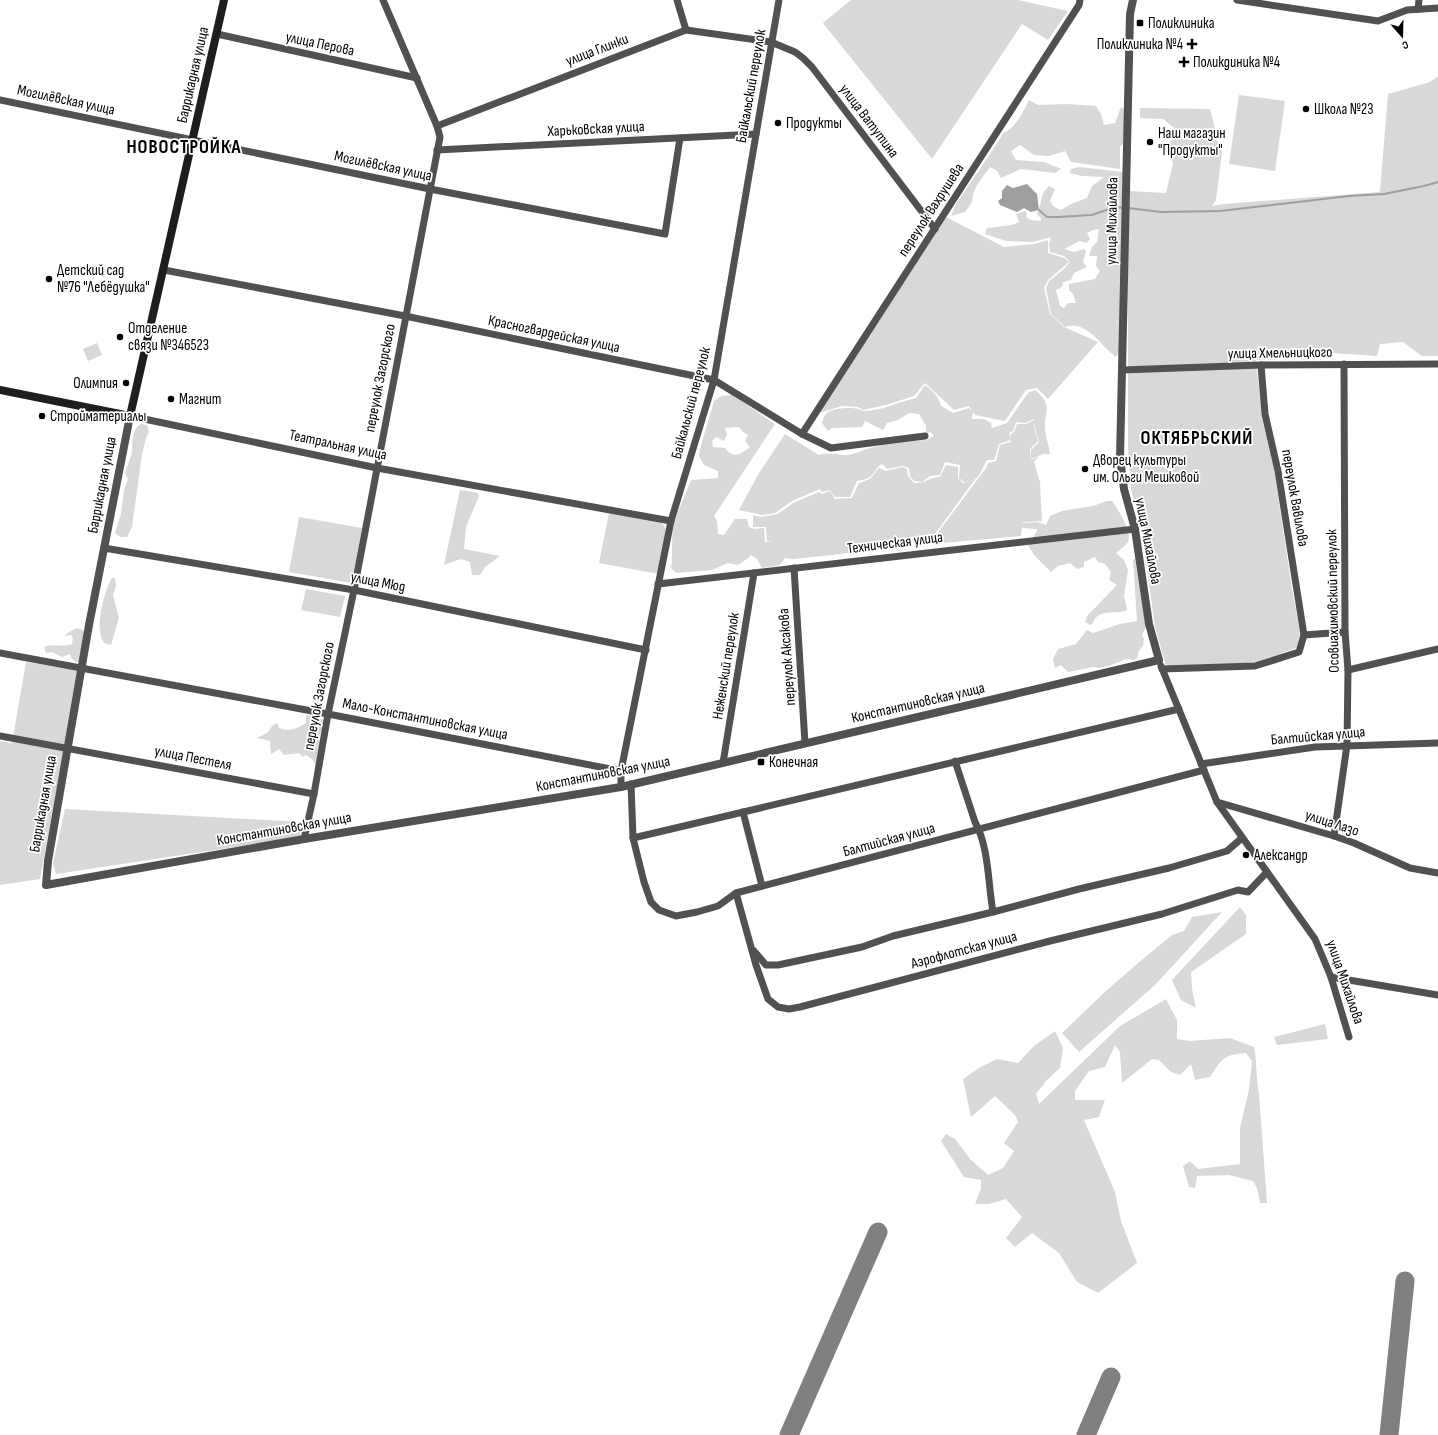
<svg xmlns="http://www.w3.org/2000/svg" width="1438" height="1435" font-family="'Sofia Sans Condensed',sans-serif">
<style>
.green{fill:#d8d8d8;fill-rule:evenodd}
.water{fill:#9f9f9f}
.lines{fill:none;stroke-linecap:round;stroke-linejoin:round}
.stream{stroke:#9f9f9f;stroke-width:2}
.taxiway{stroke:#808080;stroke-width:19}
.minor{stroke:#515151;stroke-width:7}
.tertiary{stroke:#515151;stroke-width:8}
.secondary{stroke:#1e1e1e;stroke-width:8}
.poi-dot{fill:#000;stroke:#fff;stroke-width:1.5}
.labels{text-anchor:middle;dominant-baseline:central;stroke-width:3.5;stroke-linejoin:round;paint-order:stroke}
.poi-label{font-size:15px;fill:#000;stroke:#fff;text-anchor:start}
.street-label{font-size:15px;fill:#000;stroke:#fff}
.district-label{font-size:19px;font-weight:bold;letter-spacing:1px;fill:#000;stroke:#fff}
</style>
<rect width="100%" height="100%" fill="#fff"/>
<g class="green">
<path d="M851,0H1018L1068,11L1048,40L1022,24L932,159L823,23Z"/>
<path d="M1438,76V356H1422L1403,342L1380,344L1377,356L1333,353L1256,360L1262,417L1274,469L1292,590L1298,621L1300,636L1296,648L1254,663L1166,666L1155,627L1141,526L1131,489L1128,447V225L1129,191L1166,193L1173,163L1166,144L1175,138L1174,128L1163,119L1140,118V108L1210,109L1214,125L1215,136L1222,152L1216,200L1212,206L1223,204L1380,192L1388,94L1430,82Z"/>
<path d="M1239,95L1285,101L1275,171L1229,164Z"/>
<path d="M1029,100L1038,105L1066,104L1096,106L1101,114L1104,125L1115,123L1121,107L1125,110L1124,144L1120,146V169L1071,162L1065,151L1049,156L1034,155L1020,145L1011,151L1016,160L1044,162L1061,169L1055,173L1021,169L1001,178L997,171L990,167L977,185L973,194L972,202L965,212L951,216L956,204L998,142L1003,133C1016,128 1023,112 1029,100Z"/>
<path d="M1079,167L1124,172L1125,177L1122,180L1123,195L1119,353L1116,357C1100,346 1088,320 1065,327L1051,314L1046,288L1049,281L1063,270L1070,262L1064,256L1050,252L1049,245L1051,237L1033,242L1006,241L985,234L987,228L1012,225L1019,222L1016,214L1026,211L1027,218L1031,220L1041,221V218L1037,214C1043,202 1039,195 1049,186L1055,189L1050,201L1054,207L1061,210L1071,204L1087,198L1092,186L1104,177L1082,176L1070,173L1071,169ZM1099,229L1097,242L1092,247L1089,256H1097L1096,266L1100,271L1095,279L1069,284V290L1073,294L1076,303H1068L1064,308L1060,306L1056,290L1062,287L1063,282L1071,280L1074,273L1087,267L1083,262L1086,251L1084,249L1074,252L1064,249L1080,241L1086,243L1090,239L1087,233L1093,230Z"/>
<path d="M946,217L1004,247L1034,244L1048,240V253L1064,258L1069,262L1048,280L1044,288L1050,314L1064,327L1098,342L1048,399L1037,388L1026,390L1005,421L975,415L973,412L972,419H984L991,423L992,428L1007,423L1028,393L1035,390C1054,406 1044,409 1045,429C1046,438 1049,446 1050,454H1043L1031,459V450L1039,442L1036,432L1034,419L1025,423L1016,422L1013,431L1009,433L1011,439V434L1014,432L1017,424H1026L1034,420L1035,431L1038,441L1030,449L1031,460L1039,456L1034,462L1040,482L1042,521L1023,522V523L1037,522L1046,525L1050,516L1062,511L1093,506L1107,501H1112C1118,509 1133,533 1128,542C1125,546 1120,550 1116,553L1124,560L1128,570L1124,597L1126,604L1127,610C1118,615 1097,608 1093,623L1090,625L1085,622L1087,616L1117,585L1109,580L1111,572L1105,564L1098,562L1095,557L1084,562V567L1077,569L1070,563L1058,566L1051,572L1034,555L1028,545L1037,531V529L1022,528L1021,536L932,544L934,538L986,468L988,463L996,461L1000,445L1011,442V440L999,444L994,460H987L978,477L976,478L932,538L899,543L883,542L866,550L833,555L793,559L785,558L780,565L762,568L757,559L751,555L747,559L738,565L728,563L712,570L676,573L671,568C673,555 671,543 673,530C676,513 685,496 691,480L718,478V471L704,465L699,456L701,445L714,401L721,396L732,395L775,424L714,516L717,521L718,534L724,535L735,519H747L749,527L754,529L764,528L765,542L773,541H767L766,527H753V515L761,517L778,514L793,503L819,492L822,494L830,491L835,499L852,498L859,483L870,479L879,468L886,471L902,467L907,469L908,476L914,483C926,484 928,477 940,477L946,465L958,467V478L963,483L969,481L964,482L959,478L960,465L945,462L940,475L930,476L922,482L914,481L910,476L909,468L902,466L887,469L882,464C876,468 877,469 873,474C869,479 863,480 857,481L850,497H835L830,490L822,492L820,489L792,501L775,513L762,515L739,510L759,473L785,434L819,455C832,451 840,457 853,454C859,453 864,449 870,448C888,444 907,442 926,440L934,436L931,432L926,433V426L919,414L909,413L898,420L887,423L883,430L865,421L862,427L832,428L828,431L822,423C823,418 825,413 830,411C836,408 852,407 858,409C860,409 862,411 864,411C882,411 898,402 916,398L925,385C932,390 939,397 941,406L953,413L969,408L972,411L969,406L954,410L925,383L914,396L886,405L863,410L858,407L842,406L819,413ZM739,427L743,432L748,435L745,441L750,447C740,455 733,459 725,448L713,447L712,441L716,437L724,441L727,434L725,428Z"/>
<path d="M97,343L102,355L88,361L83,349Z"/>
<path d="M141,424L147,425L149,432L146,438L142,454L132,527L127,537H120L115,533L121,514L124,490L128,479L125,473C127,466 131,458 132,451C133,441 131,430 141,424Z"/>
<path d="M460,490L478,493L479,496L466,527L464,549L500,556L485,567L480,575H472L470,562L461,559L444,565Z"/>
<path d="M609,513L662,523L666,530L659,574L599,563Z"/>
<path d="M299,517L362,528L352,583L289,572Z"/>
<path d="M1133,559H1135L1146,627L1142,635L1144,639L1143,646C1140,649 1137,652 1138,657L1134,660L1126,659L1109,666L1098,668L1093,667L1068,672L1061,665L1055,668L1053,659L1058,649L1076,644L1087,630L1093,633L1120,624L1137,621Z"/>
<path d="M112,578H115L116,586L113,595L119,618L111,645L104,643C102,639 100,635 100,631C98,619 105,588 112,578Z"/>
<path d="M306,589L345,596L340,617L301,610Z"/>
<path d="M77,628L85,631L80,662H76L71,658L70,654L62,657L52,652L46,653L44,647C54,643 63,648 72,644L73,638L71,635L64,636L69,632Z"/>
<path d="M26,662L78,671L40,879L0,885V741L12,743Z"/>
<path d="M306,715L316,716L325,721L321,731L316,765L312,759L306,755L303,757L299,753L284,755L279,749L271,754L270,741L257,738L267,733L273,725L277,723L279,728C290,732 296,729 306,723Z"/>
<path d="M65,809L302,822L300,837L56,874L53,863Z"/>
<path d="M1240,907L1246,915V934L1191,972L1192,989L1196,1008L1181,1000L1172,980Z"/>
<path d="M1222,912L1155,985L1079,1052L1062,1033L1107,990L1137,964L1172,935L1184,931L1192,917Z"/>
<path d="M1166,999L1177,1020V1039L1189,1041L1230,1038L1254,1047C1257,1063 1256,1079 1259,1094L1267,1203H1260L1257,1188L1253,1181L1229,1175L1197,1176L1195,1188L1189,1187L1183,1166L1190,1161L1198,1169L1240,1164V1128L1249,1089L1252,1061L1246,1053C1223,1055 1222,1059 1210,1077L1195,1080L1191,1064L1180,1075L1171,1072L1159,1060L1152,1059L1122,1083L1120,1052L1115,1045L1105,1067L1089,1071L1075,1091V1100H1105L1099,1117L1084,1120L1115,1192L1121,1221L1137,1263L1098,1293L1077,1282L1059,1253L1032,1233L1015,1247L1006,1238L1022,1217L1006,1199L989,1204H975L981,1189V1180L964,1177L941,1141L946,1134L955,1139L970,1159L988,1175L1003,1168L1014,1151L1004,1143L1018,1122L1015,1115L995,1096L971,1117L963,1079L979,1068L997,1059L1018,1063L1034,1046L1055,1031L1063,1048L1060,1068L1046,1081L1036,1094L1039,1104L1120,1026Z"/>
<path d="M1325,1024L1328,1039L1277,1045L1274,1037Z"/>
</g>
<path class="water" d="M1027,184L1037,194L1039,210L1031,212L1024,208L1017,212L1000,205L998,201L1002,198V191L1007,185L1013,188Z"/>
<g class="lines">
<g class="stream">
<path d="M1128,208L1161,212L1220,211L1349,196L1384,194L1424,186L1438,182"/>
<path d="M1039,210L1047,217H1058L1092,215L1115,207L1124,208"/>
</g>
<g class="taxiway">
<path d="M789,1435L878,1232"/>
<path d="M1086,1435L1111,1377"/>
<path d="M1389,1435L1405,1281"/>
</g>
<g class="minor">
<path d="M677,0L686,30"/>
<path d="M1237,0L1378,21L1407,10L1438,8"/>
<path d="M1418,9L1419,0"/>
<path d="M217,34L417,78"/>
<path d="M0,100L430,189L665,234L680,138"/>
<path d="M437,126L686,30L771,42L795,52L803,58L812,67L935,229"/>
<path d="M437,150L756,134"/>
<path d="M164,270L405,316L714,380L802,434L831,448L925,436"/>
<path d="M1122,370L1261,365L1438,364"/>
<path d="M130,416L377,468L671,521"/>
<path d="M802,434L1079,5L1080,0"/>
<path d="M104,548L354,590L646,650"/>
<path d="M794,568L805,743"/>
<path d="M658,584L1135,529"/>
<path d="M1304,635L1345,632"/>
<path d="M0,653L328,714L621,771"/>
<path d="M1161,666L1217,802L1315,939L1331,977L1349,1037"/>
<path d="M1162,669L1255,666L1299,652L1304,635L1278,471L1265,414L1261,365"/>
<path d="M1348,670L1438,649"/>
<path d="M0,736L314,794"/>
<path d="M955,761L975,822C989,847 988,884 993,912"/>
<path d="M723,763L754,573"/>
<path d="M1201,764L1315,747L1438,743"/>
<path d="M631,784L633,838L644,882L651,902L659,910L676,916L697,912L718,906L736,893L1204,770"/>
<path d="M621,787V771L671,521L714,380L779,0"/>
<path d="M1217,802L1334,836L1354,843L1410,868L1438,873"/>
<path d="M743,812L762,886"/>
<path d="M1334,836L1347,745L1348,670L1345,632L1344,364"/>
<path d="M633,838L1179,709"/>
<path d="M304,839L314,794L328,714L354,590L440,137L437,126L383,0"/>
<path d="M736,893L756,965L768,999L778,1007L789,1009L800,1007L1050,941L1162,914L1238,890L1248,892L1267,872"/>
<path d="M754,951L766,965H778L862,947L893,936L993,912L1079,889L1169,868L1227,851L1242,838"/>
<path d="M1331,977L1438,995"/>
</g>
<path class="tertiary" d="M130,416L89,625L48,861L46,885L304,839L621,787L1159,660L1149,624L1135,529L1124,489L1120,458L1130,14L1133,0"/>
<path class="secondary" d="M0,390L130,416L224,0"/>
</g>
<g class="poi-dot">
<rect x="1136" y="19" width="8" height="8" rx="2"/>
<path d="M1190 38h4v4h4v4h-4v4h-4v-4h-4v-4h4z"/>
<path d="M1182 56h4v4h4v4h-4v4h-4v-4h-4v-4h4z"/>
<circle cx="1306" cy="109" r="4"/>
<circle cx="778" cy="123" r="4"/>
<circle cx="1150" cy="142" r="4"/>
<circle cx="49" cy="279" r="4"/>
<circle cx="120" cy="337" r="4"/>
<circle cx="126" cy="383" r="4"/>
<circle cx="171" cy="399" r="4"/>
<circle cx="42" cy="416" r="4"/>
<circle cx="1085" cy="469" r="4"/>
<rect x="757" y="758" width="8" height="8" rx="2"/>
<circle cx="1246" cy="855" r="4"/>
</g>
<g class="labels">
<g class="poi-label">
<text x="1148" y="23">Поликлиника</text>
<text x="1183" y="44" text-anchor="end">Поликлиника №4</text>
<text x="1193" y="62">Поликдиника №4</text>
<text x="1314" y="109">Школа №23</text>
<text x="786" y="123">Продукты</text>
<text x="1158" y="133">Наш магазин<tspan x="1158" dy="17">"Продукты"</tspan></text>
<text x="57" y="270">Детский сад<tspan x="57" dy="17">№76 "Лебёдушка"</tspan></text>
<text x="128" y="328">Отделение<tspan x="128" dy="17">связи №346523</tspan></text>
<text x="118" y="383" text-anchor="end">Олимпия</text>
<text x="179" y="399">Магнит</text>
<text x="50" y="416">Стройматериалы</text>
<text x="1093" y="460">Дворец культуры<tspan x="1093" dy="17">им. Ольги Мешковой</tspan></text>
<text x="769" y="762">Конечная</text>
<text x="1254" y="855">Александр</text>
</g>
<g class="street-label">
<text transform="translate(320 44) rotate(12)">улица Перова</text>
<text transform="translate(597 50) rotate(-21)">улица Глинки</text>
<text transform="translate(193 75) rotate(-77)">Баррикадная улица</text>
<text transform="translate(751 86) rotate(-80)">Байкальский переулок</text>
<text transform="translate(66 100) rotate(12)">Могилёвская улица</text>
<text transform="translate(869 121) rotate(53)">улица Ватутина</text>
<text transform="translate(596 129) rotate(-3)">Харьковская улица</text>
<text transform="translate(383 166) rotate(12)">Могилёвская улица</text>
<text transform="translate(931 210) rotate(-57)">переулок Вахрушева</text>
<text transform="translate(1112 221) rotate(-89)">улица Михайлова</text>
<text transform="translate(554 334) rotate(12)">Красногвардейская улица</text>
<text transform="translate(1280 353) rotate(-1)">улица Хмельницкого</text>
<text transform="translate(380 378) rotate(-79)">переулок Загорского</text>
<text transform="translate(691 403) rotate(-75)">Байкальский переулок</text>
<text transform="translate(338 445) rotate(12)">Театральная улица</text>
<text transform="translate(102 485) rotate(-79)">Баррикадная улица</text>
<text transform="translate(1295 498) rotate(80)">переулок Вавилова</text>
<text transform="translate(1148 541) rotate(79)">улица Михайлова</text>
<text transform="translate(895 543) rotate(-7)">Техническая улица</text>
<text transform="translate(378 582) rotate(11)">улица Мюд</text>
<text transform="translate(1333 601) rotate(-91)">Осовиахимовский переулок</text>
<text transform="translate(787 657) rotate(-94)">переулок Аксакова</text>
<text transform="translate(726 666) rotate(-81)">Неженский переулок</text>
<text transform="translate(319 696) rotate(-79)">переулок Загорского</text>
<text transform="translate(918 703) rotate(-13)">Константиновская улица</text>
<text transform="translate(425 719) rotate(11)">Мало-Константиновская улица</text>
<text transform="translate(1318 736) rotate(-5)">Балтийская улица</text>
<text transform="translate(193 758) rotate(11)">улица Пестеля</text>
<text transform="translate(603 774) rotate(-11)">Константиновская улица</text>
<text transform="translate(43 804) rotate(-80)">Баррикадная улица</text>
<text transform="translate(1332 823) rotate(18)">улица Лазо</text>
<text transform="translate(284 829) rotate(-10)">Константиновская улица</text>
<text transform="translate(889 840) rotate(-15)">Балтийская улица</text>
<text transform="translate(964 950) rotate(-15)">Аэрофлотская улица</text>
<text transform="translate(1345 982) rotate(71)">улица Михайлова</text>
</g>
<g class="district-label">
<text x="184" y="147">НОВОСТРОЙКА</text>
<text x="1197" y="438">ОКТЯБРЬСКИЙ</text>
</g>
</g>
<g transform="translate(1402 36) rotate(160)" stroke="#ffffff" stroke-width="3" paint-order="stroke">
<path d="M0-3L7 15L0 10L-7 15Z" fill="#000000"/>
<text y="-6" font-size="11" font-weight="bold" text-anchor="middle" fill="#000000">С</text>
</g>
</svg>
